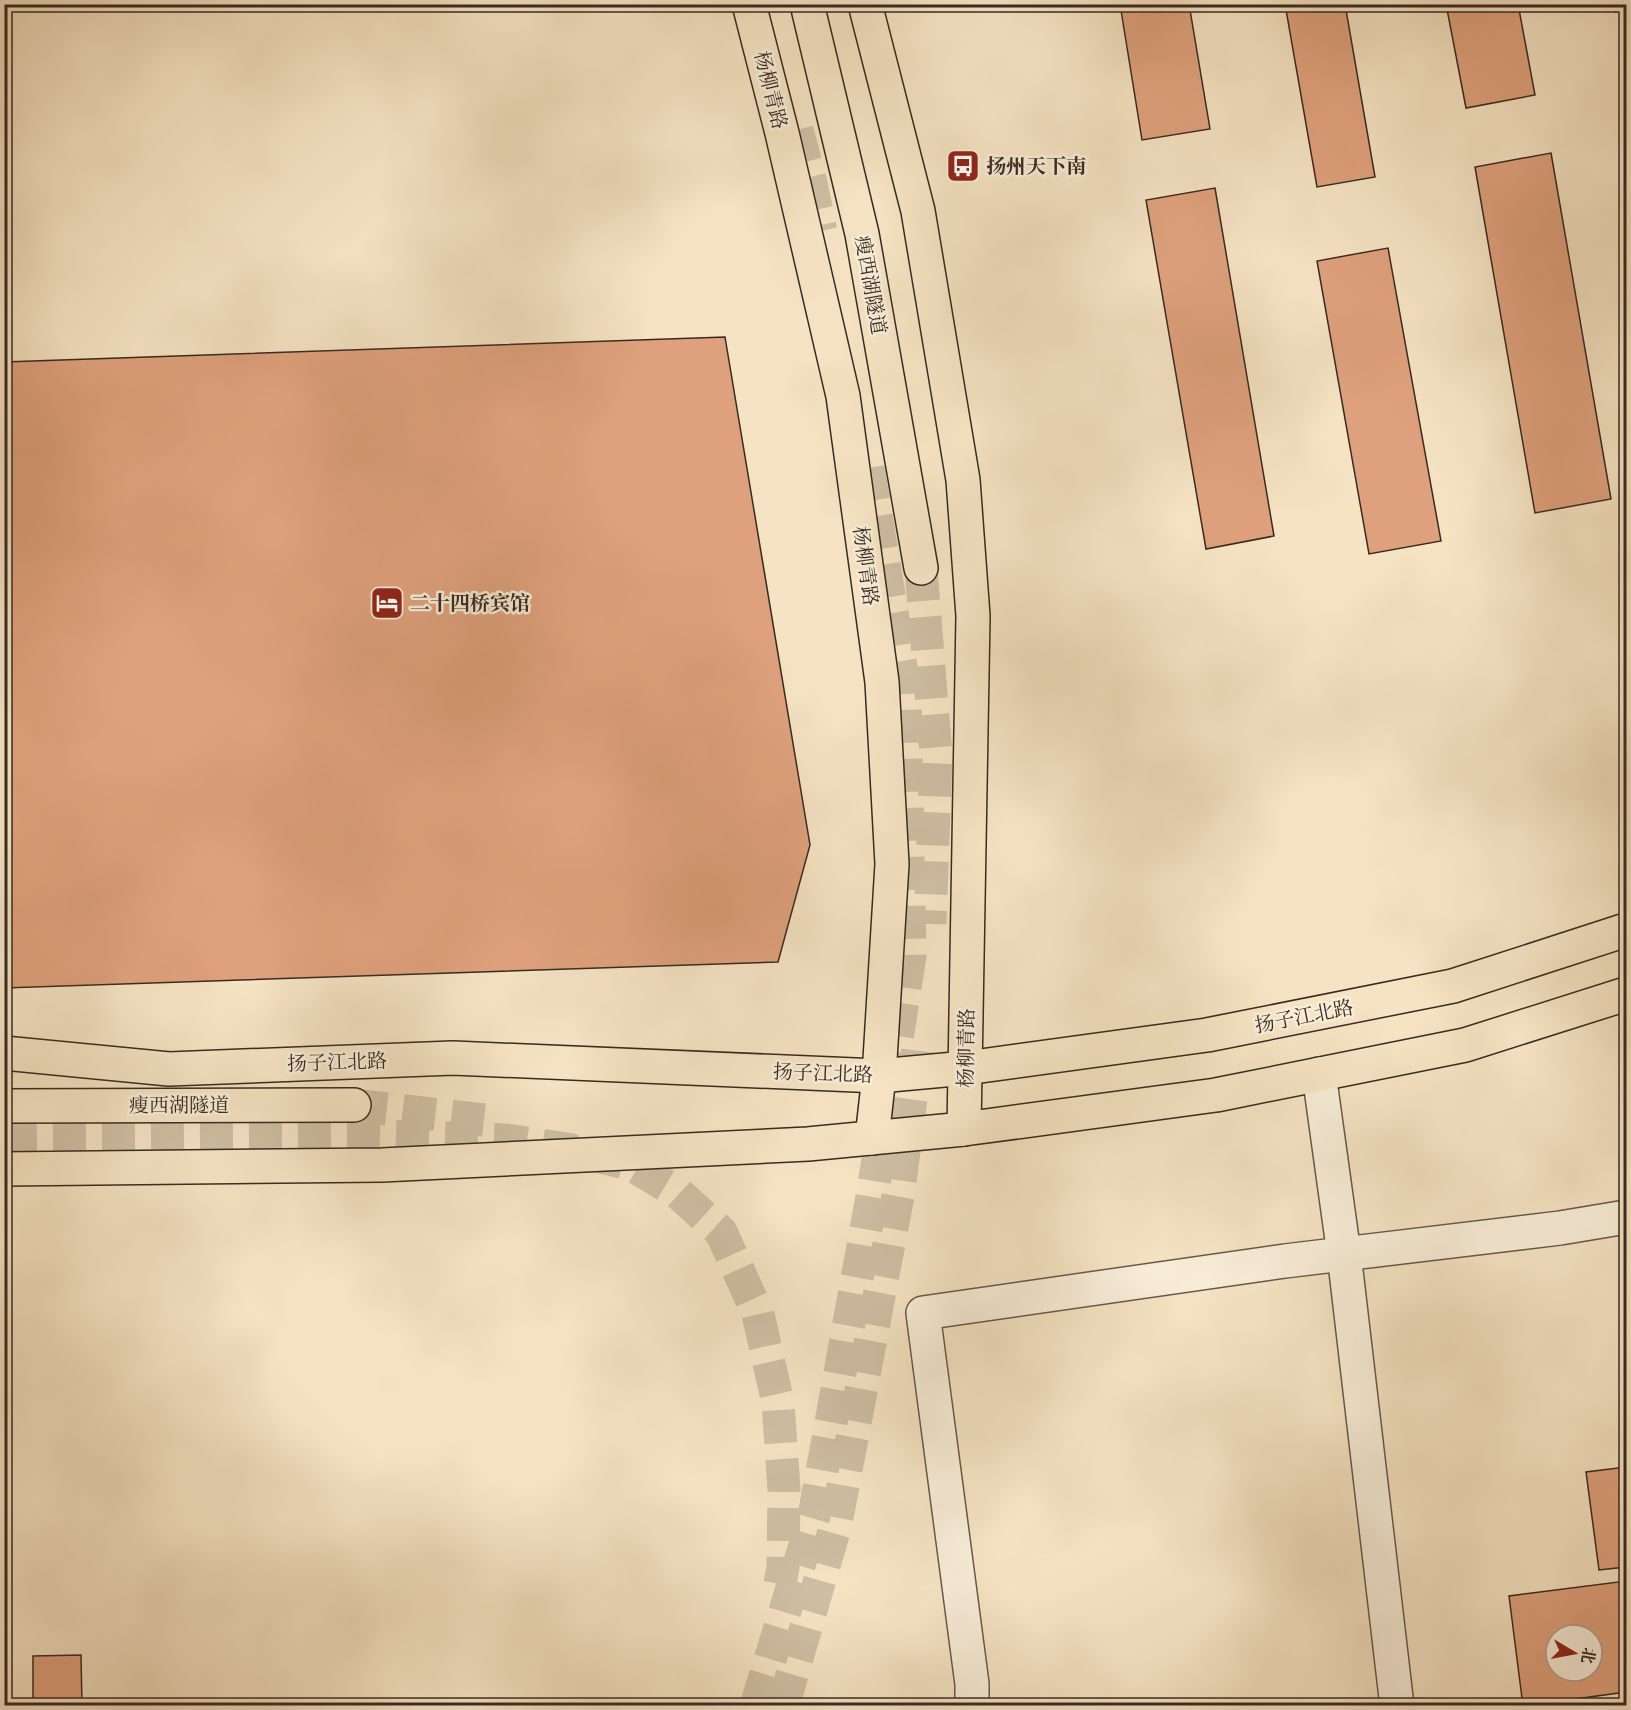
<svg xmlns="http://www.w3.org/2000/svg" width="1631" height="1710" font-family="'EB Garamond','Noto Serif SC',serif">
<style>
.building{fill:#dfa17d;stroke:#382a22;stroke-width:1.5;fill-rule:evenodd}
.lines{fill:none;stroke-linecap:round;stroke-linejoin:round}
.major-tunnel{stroke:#cfbea3;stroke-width:33;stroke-dasharray:33 16;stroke-linecap:butt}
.minor-casing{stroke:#67584a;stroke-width:36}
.major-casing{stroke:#382a22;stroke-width:36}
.minor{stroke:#f8edd8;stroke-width:33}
.major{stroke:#f5e3c3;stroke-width:33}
.labels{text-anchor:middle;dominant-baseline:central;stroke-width:5;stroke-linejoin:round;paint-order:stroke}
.street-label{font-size:20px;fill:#382a22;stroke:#f8edd8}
.poi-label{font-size:20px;font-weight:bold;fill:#382a22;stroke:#f8edd8;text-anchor:start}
</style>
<rect width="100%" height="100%" fill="#f5e3c3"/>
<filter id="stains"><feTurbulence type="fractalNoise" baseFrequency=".00333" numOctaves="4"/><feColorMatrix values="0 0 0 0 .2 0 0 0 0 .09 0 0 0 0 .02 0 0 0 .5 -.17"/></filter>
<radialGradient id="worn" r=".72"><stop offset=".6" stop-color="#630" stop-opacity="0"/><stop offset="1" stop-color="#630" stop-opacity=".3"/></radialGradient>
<g class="building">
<path d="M1120,4H1189L1210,129L1142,140Z"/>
<path d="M1285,4H1345L1375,177L1317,187Z"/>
<path d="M1446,4H1518L1535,95L1466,108Z"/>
<path d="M1613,4H1626V9L1615,12Z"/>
<path d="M1551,153L1611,499L1535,513L1475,167Z"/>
<path d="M1215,188L1274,536L1206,549L1146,200Z"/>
<path d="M1388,248L1441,541L1369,554L1317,261Z"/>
<path d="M725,337L810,845L778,962L4,988V362Z"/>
<path d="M1626,1467V1567L1599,1570L1586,1472Z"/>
<path d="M1626,1581V1692L1553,1702V1706H1523L1509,1596ZM1556,1635H1592V1671H1556Z"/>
<path d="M81,1655L82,1706H33V1656Z"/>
</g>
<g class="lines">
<g class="major-tunnel">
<path d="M797,130L810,179L821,231"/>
<path d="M921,568L936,756L930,924"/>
<path d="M354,1105L484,1120"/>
<path d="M4,1139L349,1135L506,1140L567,1149L630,1164L677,1192L721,1232L758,1314L778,1403L784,1489L783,1568L780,1584"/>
<path d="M756,1706L814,1516L873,1191L910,956L905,691L867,461"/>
<path d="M783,1706L835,1528L898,1196L918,1047"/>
</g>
<g class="minor-casing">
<g id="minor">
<path d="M1319,1074L1344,1254L1397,1706"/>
<path d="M972,1706V1684L923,1313L1285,1261L1560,1228L1626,1217"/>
</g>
</g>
<g class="major-casing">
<g id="major">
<path d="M749,4L782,133L843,396L882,682L892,864L879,1076L872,1138"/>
<path d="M807,4L862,234L921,568"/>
<path d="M865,4L918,211L963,480L973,616L964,1129"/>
<path d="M4,1053L169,1069L453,1058L879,1076L966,1068L1207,1035L1453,986L1626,930"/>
<path d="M4,1106L354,1105"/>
<path d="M4,1169L382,1165L808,1144L964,1129L1216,1095L1465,1045L1626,994"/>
</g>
</g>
<use href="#minor" class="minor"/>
<use href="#major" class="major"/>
</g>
<defs>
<g id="bus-square" transform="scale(1.725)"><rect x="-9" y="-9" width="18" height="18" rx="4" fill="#8f2418" stroke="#f8edd8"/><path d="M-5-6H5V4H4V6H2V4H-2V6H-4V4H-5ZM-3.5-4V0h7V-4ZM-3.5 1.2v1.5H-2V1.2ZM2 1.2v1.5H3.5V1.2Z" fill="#fff"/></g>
<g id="hotel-square" transform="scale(1.725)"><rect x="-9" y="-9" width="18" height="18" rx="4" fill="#8f2418" stroke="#f8edd8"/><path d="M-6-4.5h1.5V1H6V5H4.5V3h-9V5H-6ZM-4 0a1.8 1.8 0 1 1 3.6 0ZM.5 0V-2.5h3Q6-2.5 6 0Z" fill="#fff"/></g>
</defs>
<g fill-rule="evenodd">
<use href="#bus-square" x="963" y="166"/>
<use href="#hotel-square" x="387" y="603"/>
</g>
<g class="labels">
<g class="street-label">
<text transform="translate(771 90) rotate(76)">杨柳青路</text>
<text transform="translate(871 285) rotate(80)">瘦西湖隧道</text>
<text transform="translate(866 566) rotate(82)">杨柳青路</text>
<text transform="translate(1304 1016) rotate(-11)">扬子江北路</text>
<text transform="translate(966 1048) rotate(-89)">杨柳青路</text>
<text transform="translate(337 1062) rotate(-2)">扬子江北路</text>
<text transform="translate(823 1073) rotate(2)">扬子江北路</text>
<text x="179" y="1105">瘦西湖隧道</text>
</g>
<g class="poi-label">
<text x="986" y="166">扬州天下南</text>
<text x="410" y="603">二十四桥宾馆</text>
</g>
</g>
<rect width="1631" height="1710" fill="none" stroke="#f5e3c3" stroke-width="24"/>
<rect x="6" y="6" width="1619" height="1698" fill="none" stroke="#382a22" stroke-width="3"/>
<rect x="12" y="12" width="1607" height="1686" fill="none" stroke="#382a22" stroke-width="1.5"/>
<g transform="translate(1574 1653) rotate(100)"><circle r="28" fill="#f8edd8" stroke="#ab9f8f" stroke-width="1.5"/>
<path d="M0-4.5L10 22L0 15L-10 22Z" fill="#8f2418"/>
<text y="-9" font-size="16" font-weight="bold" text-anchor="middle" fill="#382a22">北</text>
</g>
<rect width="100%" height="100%" filter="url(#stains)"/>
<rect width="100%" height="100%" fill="url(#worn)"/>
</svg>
